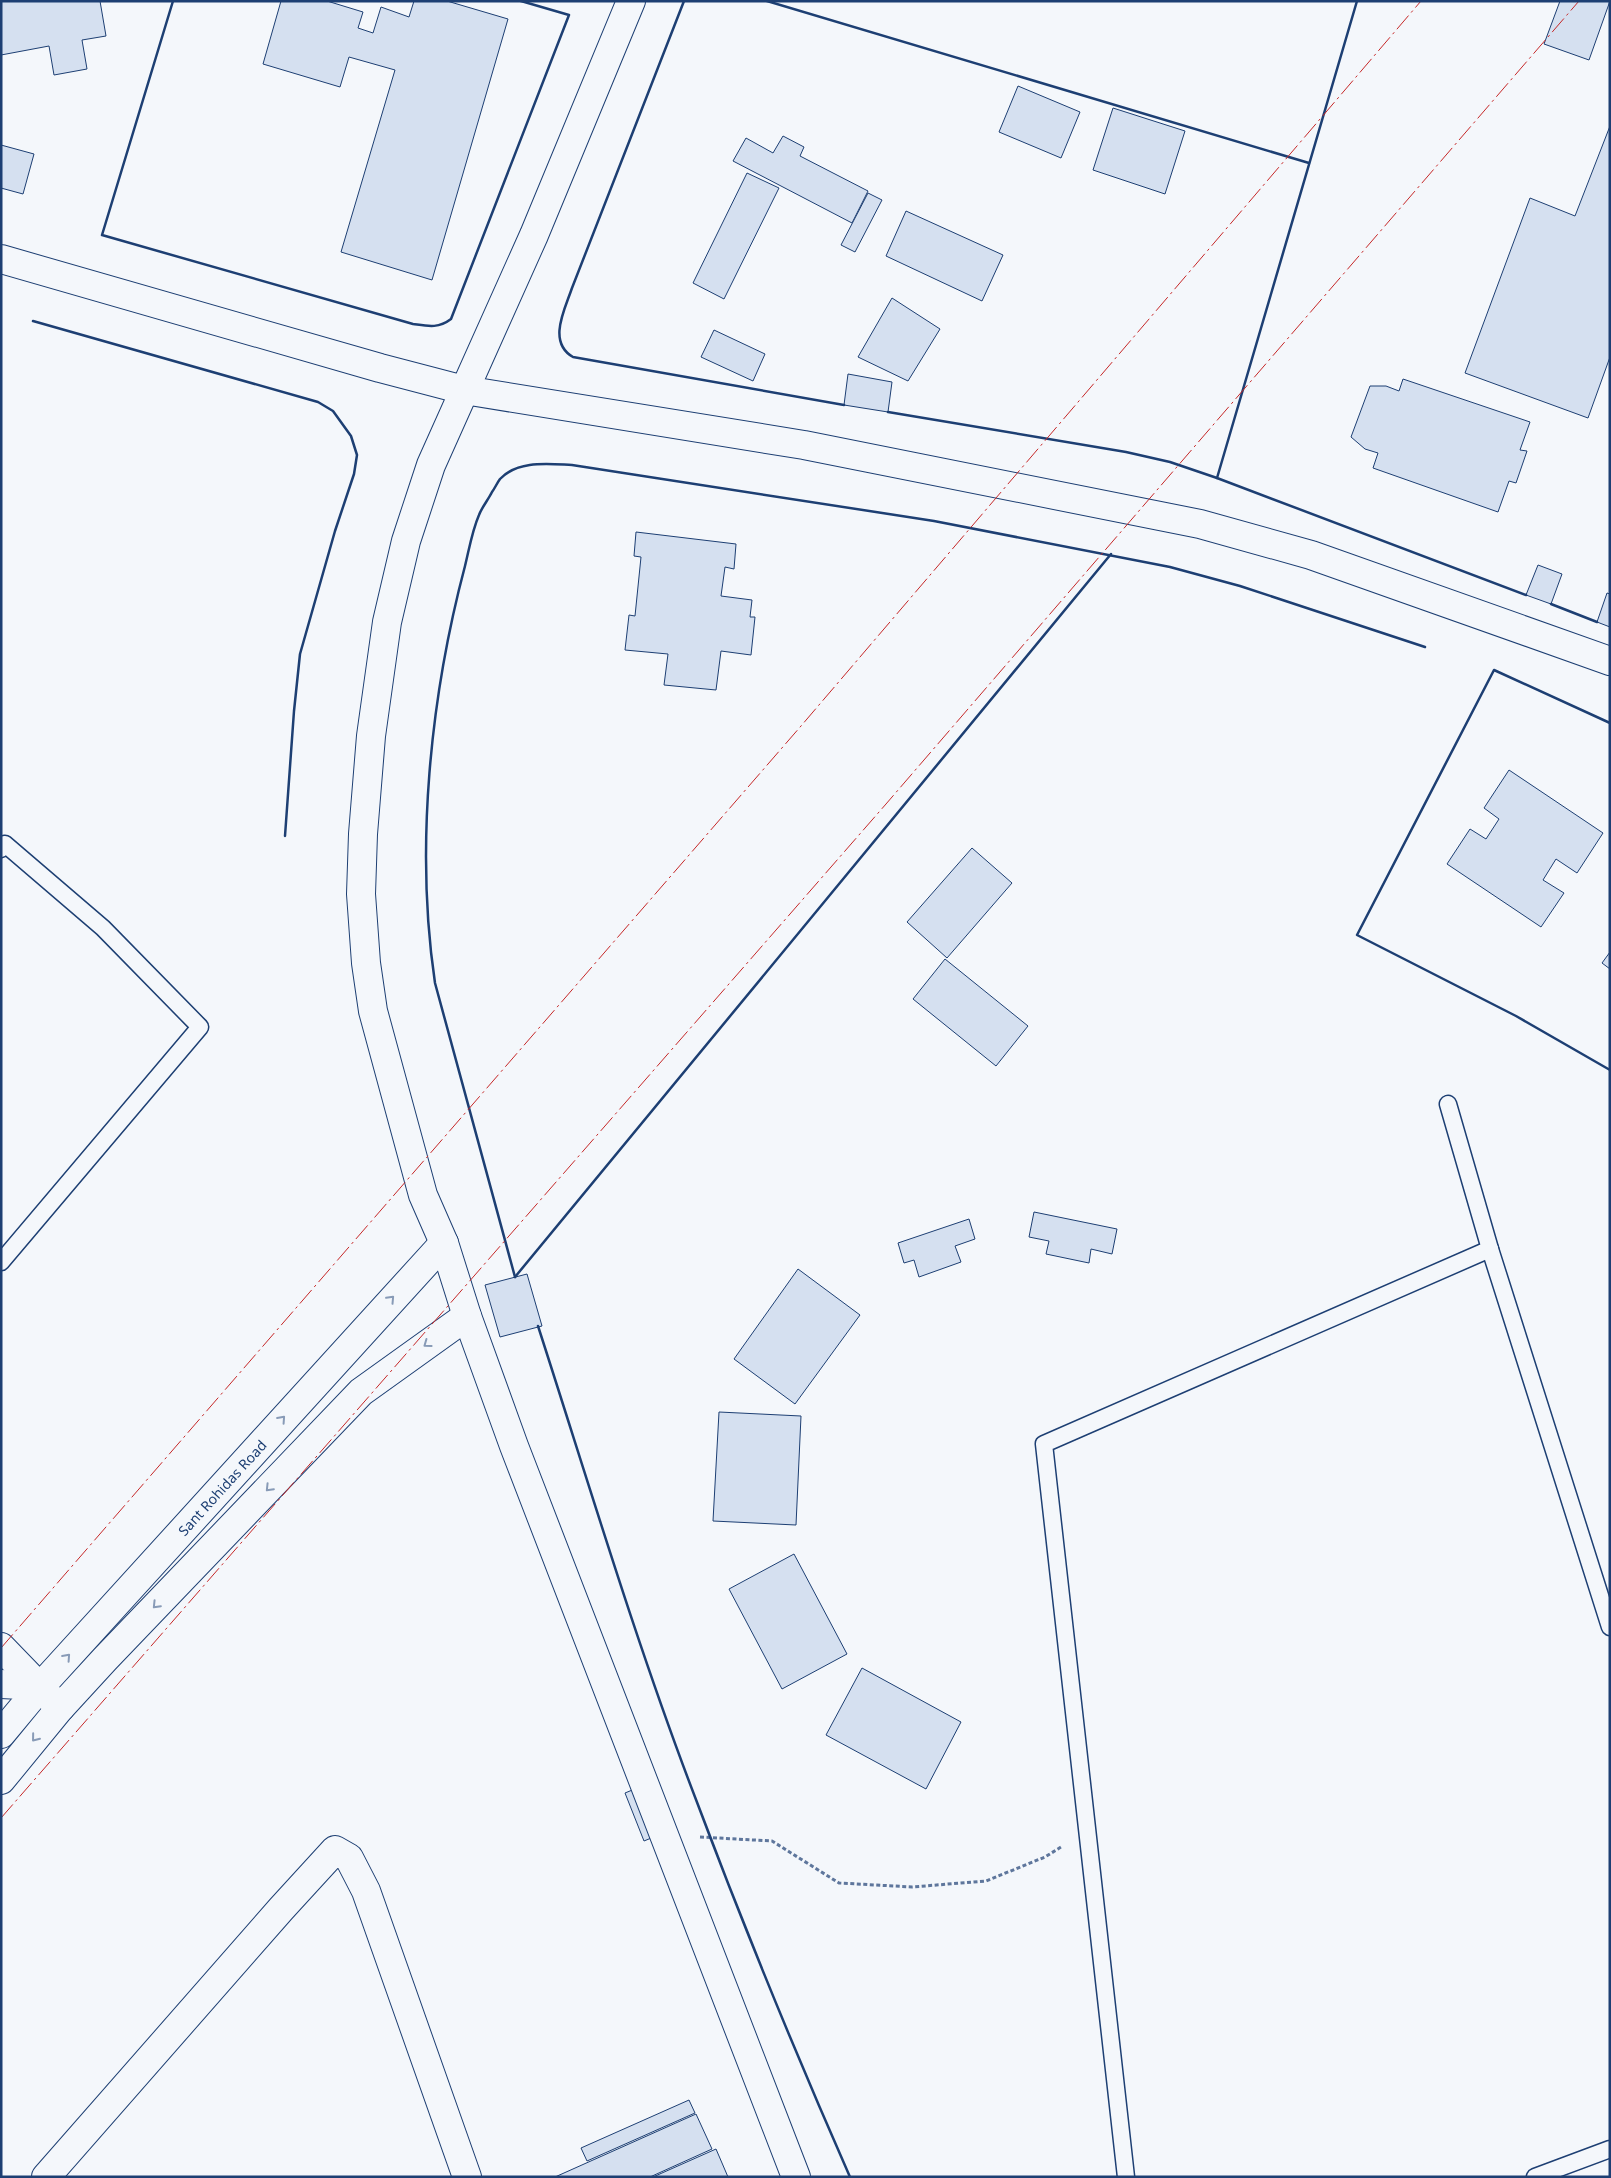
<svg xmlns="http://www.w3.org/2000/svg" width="1611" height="2178" font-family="'Noto Sans',sans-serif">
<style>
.building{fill:#d5e0f0;stroke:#1d3f73}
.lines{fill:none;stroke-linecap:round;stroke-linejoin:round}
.lane-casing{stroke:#1d3f73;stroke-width:19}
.street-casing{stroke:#1d3f73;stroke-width:30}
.secondary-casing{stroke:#1d3f73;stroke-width:30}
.path{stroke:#5e769c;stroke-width:3;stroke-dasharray:4 2.5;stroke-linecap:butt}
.lane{stroke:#f4f7fb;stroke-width:16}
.street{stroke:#f4f7fb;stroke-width:28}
.secondary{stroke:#f4f7fb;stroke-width:28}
.wall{stroke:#1d3f73;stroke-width:2.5}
.power{stroke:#c62828;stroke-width:1;stroke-dasharray:18 4 2.5 4;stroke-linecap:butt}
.oneway{stroke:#889bb7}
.labels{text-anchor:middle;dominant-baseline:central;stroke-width:4;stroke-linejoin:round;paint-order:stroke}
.street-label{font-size:14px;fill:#1d3f73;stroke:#f4f7fb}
</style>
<rect width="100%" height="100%" fill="#f4f7fb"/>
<g class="building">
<path d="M1,1H100L106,36L82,40L87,69L54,75L49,46L1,55Z"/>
<path d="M281,1H327L363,12L358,28L373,33L381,7L409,17L414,1H447L508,19L432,280L341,252L395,70L349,57L340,87L263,64Z"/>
<path d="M1560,1H1610L1589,60L1544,44Z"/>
<path d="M1018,86L1080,112L1061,158L999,132Z"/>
<path d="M1113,108L1185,131L1165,194L1093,170Z"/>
<path d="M1610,126V357L1588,418L1465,373L1530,198L1575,216Z"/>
<path d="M783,136L804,147L800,156L868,191L852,223L733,161L746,138L773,153Z"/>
<path d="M1,145L34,154L23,194L1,188Z"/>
<path d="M747,173L779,188L724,299L693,283Z"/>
<path d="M868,193L882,200L855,252L841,245Z"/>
<path d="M906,211L1003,255L982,301L886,256Z"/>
<path d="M892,298L940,329L908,381L858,357Z"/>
<path d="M714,330L765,354L753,381L701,357Z"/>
<path d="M848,374L892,382L888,412L844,405Z"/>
<path d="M1403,379L1530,422L1520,450L1527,451L1516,483L1509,481L1498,512L1373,468L1378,453L1365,449L1351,437L1370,386H1386L1399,391Z"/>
<path d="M636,532L736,544L734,569L725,567L721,596L752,600L750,617H755L751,655L721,651L716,690L664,685L668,654L625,650L629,615L635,616L641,557L634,556Z"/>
<path d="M1538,565L1562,574L1551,604L1526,595Z"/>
<path d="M1607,593L1610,594V627L1597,622Z"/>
<path d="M1509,770L1603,833L1577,873L1556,859L1543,880L1564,893L1541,927L1447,864L1470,829L1486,839L1499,819L1484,808Z"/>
<path d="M972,848L1012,883L947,958L907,922Z"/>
<path d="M1610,952V969L1602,963Z"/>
<path d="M945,959L1028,1026L996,1066L913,999Z"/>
<path d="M1034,1212L1117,1229L1112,1254L1091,1249L1089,1263L1046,1254L1049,1241L1029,1237Z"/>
<path d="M969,1219L975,1239L955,1246L961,1262L919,1277L914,1260L904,1263L898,1243Z"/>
<path d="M798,1269L860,1315L795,1404L734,1359Z"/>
<path d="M527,1274L542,1326L500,1337L485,1285Z"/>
<path d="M719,1412L801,1416L796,1525L713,1521Z"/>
<path d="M794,1554L847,1654L782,1689L729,1589Z"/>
<path d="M862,1668L961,1722L926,1789L826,1735Z"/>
<path d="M642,1786L661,1834L644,1841L625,1793Z"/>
<path d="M689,2100L695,2113L587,2161L581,2148Z"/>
<path d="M696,2114L712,2149L650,2177H555Z"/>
<path d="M716,2149L728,2177H653Z"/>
</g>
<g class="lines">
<g class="lane-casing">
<g id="lane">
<path d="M1,849L5,844L103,928L200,1027L1,1262"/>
<path d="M1448,1104L1490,1249L1610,1627"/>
<path d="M1126,2177L1044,1444L1490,1249"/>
<path d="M1535,2177L1610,2149"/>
</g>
</g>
<g class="street-casing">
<g id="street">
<path d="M1,1647L60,1708"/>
<path d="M1,1684L41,1686"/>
<path d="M46,2177L281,1909L335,1850L349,1858L366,1891L467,2177"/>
</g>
</g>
<g class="secondary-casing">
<g id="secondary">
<path d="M631,1L534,235L431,465L406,541L387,622L371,736L363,834L361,894L366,963L373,1011L423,1195L444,1243L467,1316L514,1446L796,2177"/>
<path d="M1,259L380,368L464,390L804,445L1200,524L1311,555L1610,661"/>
<path id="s1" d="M1,1734L41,1686L444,1243"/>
<path d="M1,1780L60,1708L105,1659L361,1392L467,1316"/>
</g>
</g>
<path class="path" d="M700,1837L772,1841L839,1883L912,1887L986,1881L1045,1857L1061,1847"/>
<use href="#lane" class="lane"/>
<use href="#street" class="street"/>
<use href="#secondary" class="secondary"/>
<g class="wall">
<path d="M173,1L102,235L413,324C427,326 438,329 451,319L569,15L521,1"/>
<path d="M684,1L572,288C565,309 547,342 573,357L844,405"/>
<path d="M767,1L1309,163"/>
<path d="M1357,1L1217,478L1526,595"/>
<path d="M33,321L318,402L333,411L351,436L357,455L354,474L335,531L300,654L294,711L285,836"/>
<path d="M888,412L1126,452L1170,462L1217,478"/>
<path d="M1551,604L1597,622"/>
<path d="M1610,723L1494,670L1357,935L1516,1016L1610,1070"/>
<path d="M515,1277L435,983C415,849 430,698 465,566C469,550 472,531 479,515C482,507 488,500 492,492C495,488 497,483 500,479C518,460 548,464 572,465L934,521L1170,567L1240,586L1425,647"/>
<path d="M515,1277L1111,554"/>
<path d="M538,1326C589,1484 636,1643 695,1797C743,1925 795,2052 850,2177"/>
</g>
<g class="power">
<path d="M1,1648L801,726L1421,1"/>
<path d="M1,1818L886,804L1579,1"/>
</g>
</g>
<defs><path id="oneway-chevron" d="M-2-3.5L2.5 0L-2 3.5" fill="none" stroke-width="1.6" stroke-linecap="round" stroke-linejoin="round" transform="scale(1.25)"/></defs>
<g class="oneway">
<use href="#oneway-chevron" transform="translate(391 1299) rotate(-47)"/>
<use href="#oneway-chevron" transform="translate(427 1344) rotate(144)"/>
<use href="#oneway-chevron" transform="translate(282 1419) rotate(-48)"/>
<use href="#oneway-chevron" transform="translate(269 1488) rotate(134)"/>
<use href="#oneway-chevron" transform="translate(156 1605) rotate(134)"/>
<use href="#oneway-chevron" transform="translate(67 1657) rotate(-48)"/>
<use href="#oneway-chevron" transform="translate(35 1738) rotate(129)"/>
</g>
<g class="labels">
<g class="street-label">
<text stroke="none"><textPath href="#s1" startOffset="331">Sant Rohidas Road</textPath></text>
</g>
</g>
<rect width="1611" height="2178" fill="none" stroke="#1d3f73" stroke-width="5"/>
</svg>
